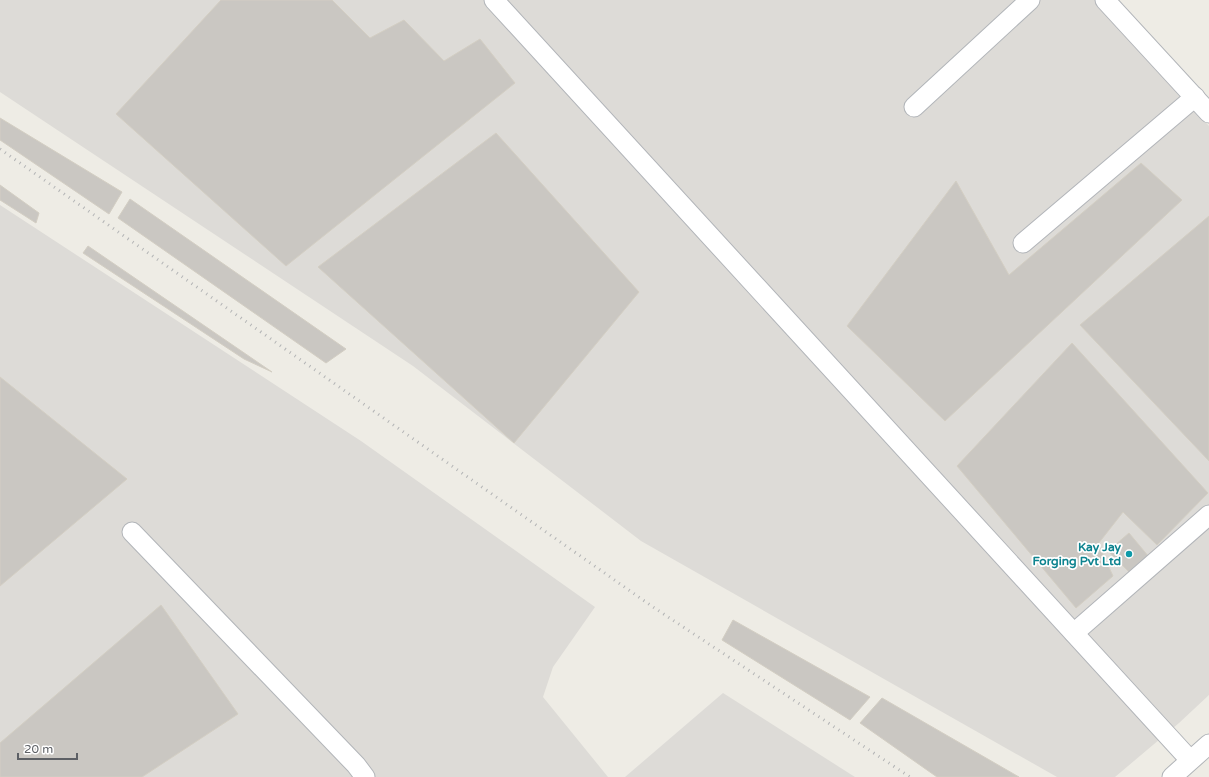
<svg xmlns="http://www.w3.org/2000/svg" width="1209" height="777" font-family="'Varela Round',sans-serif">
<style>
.industrial{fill:#dddbd7}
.building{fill:#cac7c2;stroke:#d3cec3}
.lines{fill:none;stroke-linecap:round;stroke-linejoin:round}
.minor-casing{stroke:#b2b5b9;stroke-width:21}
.minor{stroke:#fff;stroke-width:19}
.rail{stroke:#b3b4b5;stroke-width:3;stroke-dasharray:1 5;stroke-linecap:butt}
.culture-dot{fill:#0f9aa8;stroke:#fff;stroke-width:1.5}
.labels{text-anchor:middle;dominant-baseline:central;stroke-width:3.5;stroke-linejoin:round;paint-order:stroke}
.culture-label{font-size:12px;font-weight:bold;fill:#0d838f;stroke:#fff;text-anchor:end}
</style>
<rect width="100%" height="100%" fill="#eeece5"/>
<g class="industrial">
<path d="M0,0H1095L1209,126V695L1179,723L1115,777H1057L641,541L413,366L0,92Z"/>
<path d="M0,205L361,441L595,607L553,667L543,697L608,777H0Z"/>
<path d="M723,693L855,777H625Z"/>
</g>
<g class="building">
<path d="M221,0H332L370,38L404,20L444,61L480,39L515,83L286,266L116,114Z"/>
<path d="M0,118L122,192L109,214L0,140Z"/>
<path d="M496,133L639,292L514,443L318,267Z"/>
<path d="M1141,163L1182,200L945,421L847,326L956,181L1009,275Z"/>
<path d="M0,185L39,213L36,223L0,200Z"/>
<path d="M130,199L346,349L326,363L118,218Z"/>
<path d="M1209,216V461L1080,325Z"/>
<path d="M88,246L272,372L244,359L83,253Z"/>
<path d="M1072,343L1208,493L1157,545L1123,512L1098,544L1113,576L1076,608L957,466Z"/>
<path d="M0,377L127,479L0,586Z"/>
<path d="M1129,533L1149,557L1129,572L1108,551Z"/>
<path d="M161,605L238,714L142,777H0V743Z"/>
<path d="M733,620L870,697L850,720L722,640Z"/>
<path d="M882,698L1019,777H937L860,723Z"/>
</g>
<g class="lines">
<g class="minor-casing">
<g id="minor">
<path d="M494,0L1190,760"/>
<path d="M1105,0L1209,113"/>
<path d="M914,107L1030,0"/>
<path d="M1023,243L1195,97"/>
<path d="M132,532L356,765L365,777"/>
<path d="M1074,633L1209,515"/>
<path d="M1172,777L1209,744"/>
</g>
</g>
<use href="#minor" class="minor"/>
<path class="rail" d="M0,149L653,607L910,777"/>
</g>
<circle class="culture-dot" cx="1129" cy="554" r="4"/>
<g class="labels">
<g class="culture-label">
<text x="1121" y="547">Kay Jay<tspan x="1121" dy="14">Forging Pvt Ltd</tspan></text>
</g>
</g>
<path d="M18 753v6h59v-6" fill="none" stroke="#5d6065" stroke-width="2"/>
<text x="24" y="753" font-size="12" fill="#5d6065" stroke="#ffffff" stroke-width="3" paint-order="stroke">20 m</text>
</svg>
